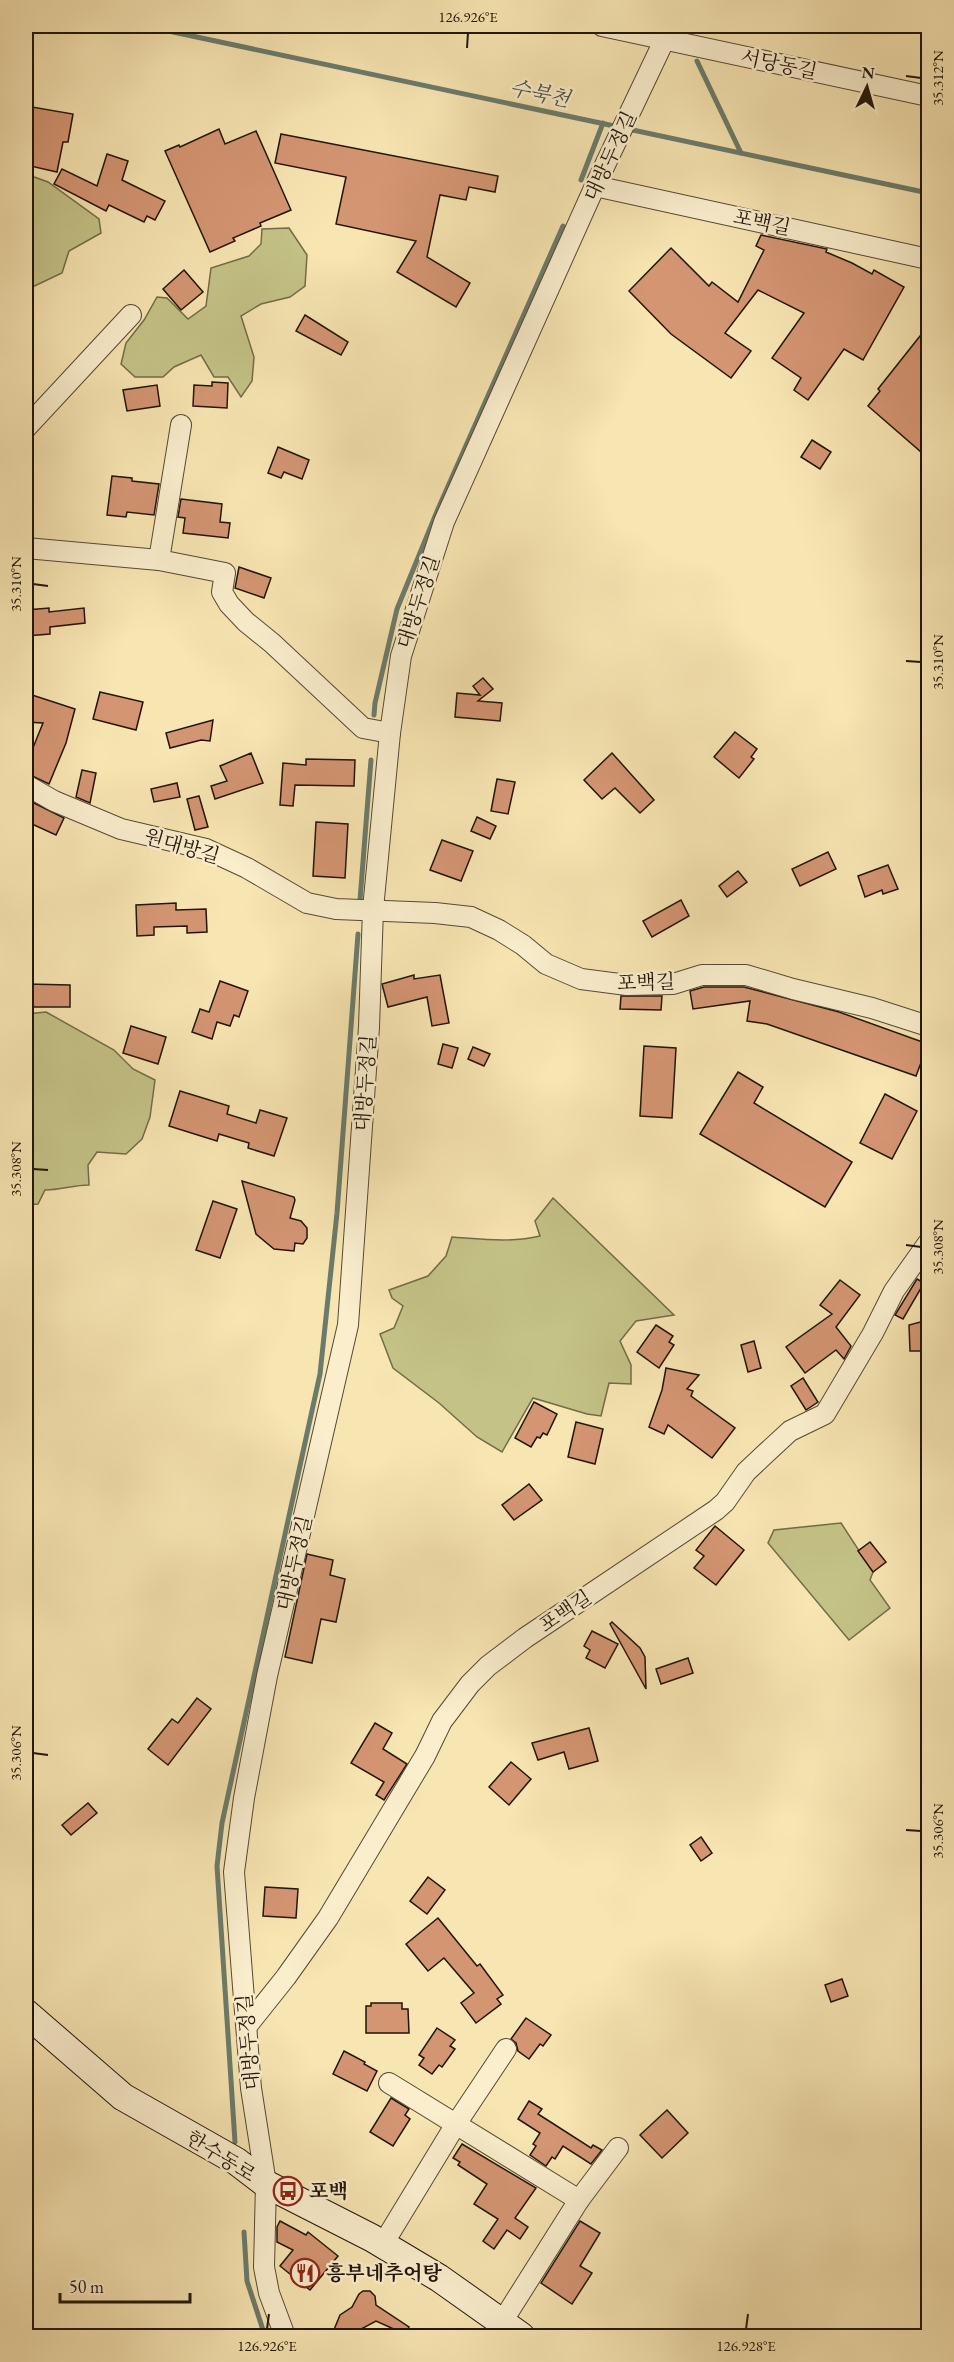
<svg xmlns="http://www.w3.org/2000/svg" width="954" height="2362" font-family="'EB Garamond','Noto Serif KR',serif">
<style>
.green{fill:#c4c287;stroke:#726c48;stroke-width:1.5}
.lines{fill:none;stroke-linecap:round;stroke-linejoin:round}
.stream{stroke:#6b7b6b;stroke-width:5}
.building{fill:#d49573;stroke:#211509;stroke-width:1.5}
.street-casing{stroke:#564933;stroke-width:22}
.secondary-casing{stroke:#211509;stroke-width:29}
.street{stroke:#faeecd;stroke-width:20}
.secondary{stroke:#faeecd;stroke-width:27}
.ticks{fill:none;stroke:#211509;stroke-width:2}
.labels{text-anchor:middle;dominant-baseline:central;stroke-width:5;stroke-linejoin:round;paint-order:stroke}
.street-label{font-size:20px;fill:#211509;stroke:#faeecd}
.poi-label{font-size:20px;font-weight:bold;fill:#211509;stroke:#faeecd;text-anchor:start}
.water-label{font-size:21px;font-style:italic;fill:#4c5042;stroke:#faeecd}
.neatline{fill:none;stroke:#211509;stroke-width:2}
.ticks-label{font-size:15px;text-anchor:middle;fill:#211509}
</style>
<rect width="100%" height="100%" fill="#f7e5b2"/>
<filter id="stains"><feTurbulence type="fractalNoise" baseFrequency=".00333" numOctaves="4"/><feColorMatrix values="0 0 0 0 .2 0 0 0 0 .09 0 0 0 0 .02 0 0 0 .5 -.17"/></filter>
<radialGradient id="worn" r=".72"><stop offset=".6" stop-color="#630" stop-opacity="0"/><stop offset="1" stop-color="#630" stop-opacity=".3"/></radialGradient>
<g class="green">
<path d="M26,174L48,182L99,219L101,233L69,251L62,273L26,290Z"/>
<path d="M289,228L307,255L305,286L290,297L261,304L241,316L254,357L252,381L241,397L228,377H214L201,355L174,367L163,377H135L121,364L126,343L144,320L157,297L167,298L188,319L206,306L211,268L249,256L261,244L262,229Z"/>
<path d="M46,1012L114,1050L133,1069L155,1080L150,1117L142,1139L126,1154L97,1152L88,1165L89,1185C73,1185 61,1190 45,1190L38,1204L26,1205V1014Z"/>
<path d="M553,1198L674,1315L636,1321L620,1341L631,1365V1384L609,1383L601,1416L587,1414L533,1398L502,1452L477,1437L439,1403L393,1368L380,1334L394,1328L403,1306L392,1298L389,1290L428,1276L446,1256L452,1237C481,1239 511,1243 540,1236L535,1221Z"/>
<path d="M841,1523L873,1572L870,1580L890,1608L849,1640L768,1543L774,1530Z"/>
</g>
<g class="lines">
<g class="stream">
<path d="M145,26L619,127"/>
<path d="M697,61L741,153"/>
<path d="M628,129L928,193"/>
<path d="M581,180L603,123"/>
<path d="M374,715L375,703L397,609L438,509L563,226"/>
<path d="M360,900L371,760"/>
<path d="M235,2142L217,1866L222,1823L320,1374L337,1213L358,934"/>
<path d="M244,2232L247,2281L265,2336"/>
</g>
</g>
<g class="building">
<path d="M26,106L73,114L68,142H63L57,172L26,165Z"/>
<path d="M219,129L225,144L256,131L291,210L260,223L261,226L233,238L235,241L210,252L165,151L179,145L180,147Z"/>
<path d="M281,134L498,176L495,192L469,187L466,200L440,195L427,257L470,283L456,307L397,272L416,241L336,224L346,177L275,163Z"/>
<path d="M107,154L128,161L122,180L165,201L155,220L147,216L144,222L109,205L106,211L54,184L62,169L97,186Z"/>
<path d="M761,235L827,249L826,252L852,263L872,274L874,270L904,287L863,360L844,349L808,400L794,390L801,378L772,358L804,313L758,290L725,333L751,351L731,378L671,334L629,291L671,248L709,286L712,282L738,302L764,250L756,246Z"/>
<path d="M184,270L203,292L181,310L163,289Z"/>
<path d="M305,315L348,342L341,355L296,331Z"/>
<path d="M928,326V458L868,406L880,391L878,389Z"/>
<path d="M212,382L228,383L227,408L193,406L194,385L212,386Z"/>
<path d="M157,385L160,406L127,411L123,390Z"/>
<path d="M812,440L831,452L820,469L801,457Z"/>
<path d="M278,447L309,460L302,479L284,472L281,478L268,473Z"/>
<path d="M112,476L132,478V481L159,484L154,515L127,512L126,517L107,515Z"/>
<path d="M181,499L222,504L220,522L230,523L228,538L183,533L185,518L178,517Z"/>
<path d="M239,567L271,578L264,598L235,588Z"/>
<path d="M49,608V612L84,608L85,623L50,627V634L26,636V610Z"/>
<path d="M483,678L493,689L478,701L502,703L500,721L455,717L457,693L480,695L473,686Z"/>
<path d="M100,692L143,702L136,730L93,719Z"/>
<path d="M26,693L75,709L66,743L49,784L26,773V765L43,723L26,722Z"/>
<path d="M213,720L210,741L201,740L170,748L166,733Z"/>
<path d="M735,732L757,749L751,757L754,759L739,778L714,757Z"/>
<path d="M251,753L263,783L215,799L211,786L227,781L220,766Z"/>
<path d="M612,753L654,800L640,813L615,788L602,799L584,780Z"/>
<path d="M306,759L355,760L354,786L295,785L293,806L280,805L283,763L306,765Z"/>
<path d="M82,770L96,773L90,803L76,797Z"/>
<path d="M497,779L515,782L508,814L491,811Z"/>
<path d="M177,783L180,797L154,802L151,789Z"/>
<path d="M199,796L208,827L195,830L187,799Z"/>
<path d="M26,799L64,818L56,835L32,824L26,839Z"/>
<path d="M477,817L496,826L490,839L471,831Z"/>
<path d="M316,822L348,824L345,878L313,876Z"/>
<path d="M442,840L473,851L461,881L430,870Z"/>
<path d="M828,852L836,869L800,886L792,869Z"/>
<path d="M888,865L898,889L883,894L882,890L865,897L858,876Z"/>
<path d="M738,871L747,882L727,897L719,886Z"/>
<path d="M681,900L689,916L652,937L643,921Z"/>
<path d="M176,903V910L206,909L207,932L187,933V926L154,927V935L137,936L136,905Z"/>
<path d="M414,975V979L440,975L449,1023L432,1026L427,997L388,1007L382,984Z"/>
<path d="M220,981L248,991L239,1017L234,1015L230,1026L217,1022L212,1039L192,1032L200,1009L209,1012Z"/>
<path d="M26,984L70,985V1007H26Z"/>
<path d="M704,987H744L839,1012L928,1044L916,1076L767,1024L747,1021L750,1001L693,1009L690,991Z"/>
<path d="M621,996H662L661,1010L620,1009Z"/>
<path d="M131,1026L166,1037L158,1064L123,1053Z"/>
<path d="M443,1044L458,1048L452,1068L438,1064Z"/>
<path d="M644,1046L676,1048L672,1118L640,1116Z"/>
<path d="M473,1047L490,1054L484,1066L468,1059Z"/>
<path d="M738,1072L763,1087L754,1103L852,1162L825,1207L700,1134Z"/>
<path d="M180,1091L229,1106L227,1114L256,1123L260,1110L287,1118L274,1156L248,1148L249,1143L219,1134L217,1141L169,1126Z"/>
<path d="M885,1094L917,1111L892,1159L860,1143Z"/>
<path d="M242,1181L294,1197L295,1200L290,1218L301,1221L307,1228V1238L303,1244L295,1243L294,1251L274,1249L256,1234Z"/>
<path d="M213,1201L237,1209L220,1258L196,1250Z"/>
<path d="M917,1279L924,1283L903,1319L895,1315Z"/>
<path d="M840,1280L860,1295L836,1327L851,1346L844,1359L836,1350L805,1373L786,1347L832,1314L820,1305Z"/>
<path d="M928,1320V1351H910L909,1325Z"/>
<path d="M656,1325L673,1336L669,1342L674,1345L659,1368L637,1352Z"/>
<path d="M754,1341L761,1368L748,1372L741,1345Z"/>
<path d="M666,1368L699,1375L687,1389L693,1391L691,1396L735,1428L712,1458L668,1425L664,1434L649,1427L662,1390Z"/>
<path d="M803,1378L818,1402L806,1410L791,1386Z"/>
<path d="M534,1402L557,1414L547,1435L543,1433L540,1438L537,1437L531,1447L515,1438Z"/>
<path d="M576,1422L603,1429L595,1464L568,1457Z"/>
<path d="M529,1484L542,1500L514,1520L502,1505Z"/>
<path d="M715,1526L744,1550L716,1585L694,1568L704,1556L696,1550Z"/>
<path d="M870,1542L886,1562L873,1572L858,1551Z"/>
<path d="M307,1554L333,1560L330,1575L345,1579L336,1622L321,1619L312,1663L285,1657Z"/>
<path d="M612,1622L640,1648L645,1657L646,1689L610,1624Z"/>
<path d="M592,1631L618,1644L605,1668L586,1658L590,1650L584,1646Z"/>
<path d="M688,1658L693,1673L661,1684L656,1669Z"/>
<path d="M197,1698L211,1709L168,1765L148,1749L172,1719L178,1723Z"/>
<path d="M375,1723L392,1733L383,1749L407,1764L384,1800L376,1795L384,1782L351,1763Z"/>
<path d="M589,1728L598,1761L569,1769L564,1752L538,1760L532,1743Z"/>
<path d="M511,1762L531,1779L509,1805L489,1787Z"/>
<path d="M88,1803L97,1813L71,1835L62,1825Z"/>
<path d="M701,1837L712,1853L701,1861L690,1845Z"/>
<path d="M428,1877L445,1890L427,1914L410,1901Z"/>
<path d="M265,1887L298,1889L296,1918L263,1916Z"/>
<path d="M438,1918L477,1966L480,1964L503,1995L497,1999L501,2004L476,2023L461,2003L474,1993L444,1958L428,1971L406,1944Z"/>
<path d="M842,1979L848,1996L831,2002L825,1985Z"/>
<path d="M371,2003H402V2009H408L409,2033H366V2006H371Z"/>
<path d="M526,2018L551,2035L543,2046L540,2044L529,2059L518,2051L516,2043L511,2039Z"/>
<path d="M437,2028L455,2040L450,2046L455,2049L442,2067L439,2065L432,2074L419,2065L424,2058L419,2055Z"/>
<path d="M344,2051L365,2062L364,2064L377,2071L367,2091L333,2074Z"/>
<path d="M391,2098L409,2109L405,2115L410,2119L393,2146L370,2132Z"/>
<path d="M529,2101L542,2109L538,2114L591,2148L593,2145L602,2150L591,2164L563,2146L555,2159L552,2157L546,2166L530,2155L536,2146L533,2144L540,2133L518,2119Z"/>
<path d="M667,2110L688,2133L662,2158L640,2135Z"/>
<path d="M462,2144L536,2188L515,2218L528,2227L520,2239L507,2230L494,2249L483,2241L498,2219L474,2204L487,2184L458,2165L460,2162L453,2158Z"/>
<path d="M280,2221L306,2235L308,2232L338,2256L310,2290L280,2266L293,2250L277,2242V2227Z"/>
<path d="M580,2221L600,2233L580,2266L592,2273L572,2304L541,2283Z"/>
<path d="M363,2291H370L375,2296L376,2305L409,2327L405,2334L376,2321L361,2329L356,2337H331L340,2315L352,2307L359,2294Z"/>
</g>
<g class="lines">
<g class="street-casing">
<g id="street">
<path d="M602,26L928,96"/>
<path d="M595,186L928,259"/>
<path d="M26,428L131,315"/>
<path d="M26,548L159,560L225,573L222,592L229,604L246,622L272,643L363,728L390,733"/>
<path d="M159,560L181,425"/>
<path d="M26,785L54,801L121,829L206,849L247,868L307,903L336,909L435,913L471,917L499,930L523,945L546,964L581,979L627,985L673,984L702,975H746L793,989L872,1008L928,1026"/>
<path d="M247,2026L286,1977L328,1918L425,1756L442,1721L470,1684L488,1666L525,1638L716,1510L725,1502L746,1472L764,1455L790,1431L825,1414L873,1333L894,1291L928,1243"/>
<path d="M389,2083L579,2200"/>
<path d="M383,2244L456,2124L506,2049"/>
<path d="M502,2322L579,2200L618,2148"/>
<path d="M285,2336L269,2293L264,2267L266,2184L251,2088L234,1872L244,1798L267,1676L348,1325L369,1027L373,909L390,733L401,656L444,522L595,186L671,26"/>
</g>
</g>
<g class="secondary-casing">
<path id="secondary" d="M26,2013L123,2097L236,2161L266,2184L372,2238L439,2278L521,2336"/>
</g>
<use href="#street" class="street"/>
<use href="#secondary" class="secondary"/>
</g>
<path class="ticks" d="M467,48L468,33M906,76L921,78M33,584L48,586M906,661L921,662M33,1169L48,1170M906,1245L921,1247M33,1753L48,1755M906,1830L921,1831M267,2329L269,2314M746,2329L748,2314"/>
<defs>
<g id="bus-ring" transform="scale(1.5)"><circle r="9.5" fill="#faeecd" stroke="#8f2418" stroke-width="1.5"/><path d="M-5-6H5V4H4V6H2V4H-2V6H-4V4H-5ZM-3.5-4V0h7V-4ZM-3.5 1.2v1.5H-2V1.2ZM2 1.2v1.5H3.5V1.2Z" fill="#8f2418"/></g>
<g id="restaurant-ring" transform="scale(1.5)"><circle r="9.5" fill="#faeecd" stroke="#8f2418" stroke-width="1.5"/><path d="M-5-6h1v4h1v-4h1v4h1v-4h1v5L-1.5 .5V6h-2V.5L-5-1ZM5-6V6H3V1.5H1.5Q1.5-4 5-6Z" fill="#8f2418"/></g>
</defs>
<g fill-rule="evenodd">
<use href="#bus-ring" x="288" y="2191"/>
<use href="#restaurant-ring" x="305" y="2273"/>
</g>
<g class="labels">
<g class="street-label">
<text transform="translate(779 64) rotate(12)">서당동길</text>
<text transform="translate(610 156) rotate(-65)">대방두정길</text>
<text transform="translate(762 222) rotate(12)">포백길</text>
<text transform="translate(418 602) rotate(-72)">대방두정길</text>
<text transform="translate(182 846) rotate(16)">원대방길</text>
<text transform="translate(646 982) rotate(-2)">포백길</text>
<text transform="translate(365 1083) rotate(-86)">대방두정길</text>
<text transform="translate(294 1563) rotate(-77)">대방두정길</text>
<text transform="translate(565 1611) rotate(-34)">포백길</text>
<text transform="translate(248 2042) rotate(-95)">대방두정길</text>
<text transform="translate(221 2156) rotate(32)">한수동로</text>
</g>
<g class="poi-label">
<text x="309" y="2191">포백</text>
<text x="326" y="2273">흥부네추어탕</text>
</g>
<g class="water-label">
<text transform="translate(540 93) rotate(12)">수북천</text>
</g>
</g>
<rect width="954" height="2362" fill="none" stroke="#f7e5b2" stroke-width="66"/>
<g transform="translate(867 87) rotate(5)" stroke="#faeecd" stroke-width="4.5" paint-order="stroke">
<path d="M0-4.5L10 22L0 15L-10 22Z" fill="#211509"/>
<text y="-9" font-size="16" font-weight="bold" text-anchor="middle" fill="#211509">N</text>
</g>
<path d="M60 2293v9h130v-9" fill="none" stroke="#211509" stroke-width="3"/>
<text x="69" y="2293" font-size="18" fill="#211509" stroke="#faeecd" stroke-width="4.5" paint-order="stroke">50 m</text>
<rect x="33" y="33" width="888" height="2296" class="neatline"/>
<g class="ticks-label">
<text x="468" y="22">126.926°E</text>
<text transform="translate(938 78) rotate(-90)" y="5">35.312°N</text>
<text transform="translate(16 584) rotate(-90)" y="5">35.310°N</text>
<text transform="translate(938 662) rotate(-90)" y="5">35.310°N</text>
<text transform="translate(16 1169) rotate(-90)" y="5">35.308°N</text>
<text transform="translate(938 1247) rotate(-90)" y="5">35.308°N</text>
<text transform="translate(16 1753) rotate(-90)" y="5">35.306°N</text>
<text transform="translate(938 1831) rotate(-90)" y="5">35.306°N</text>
<text x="267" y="2351">126.926°E</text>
<text x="746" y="2351">126.928°E</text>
</g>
<rect width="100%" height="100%" filter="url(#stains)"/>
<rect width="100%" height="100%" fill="url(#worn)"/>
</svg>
